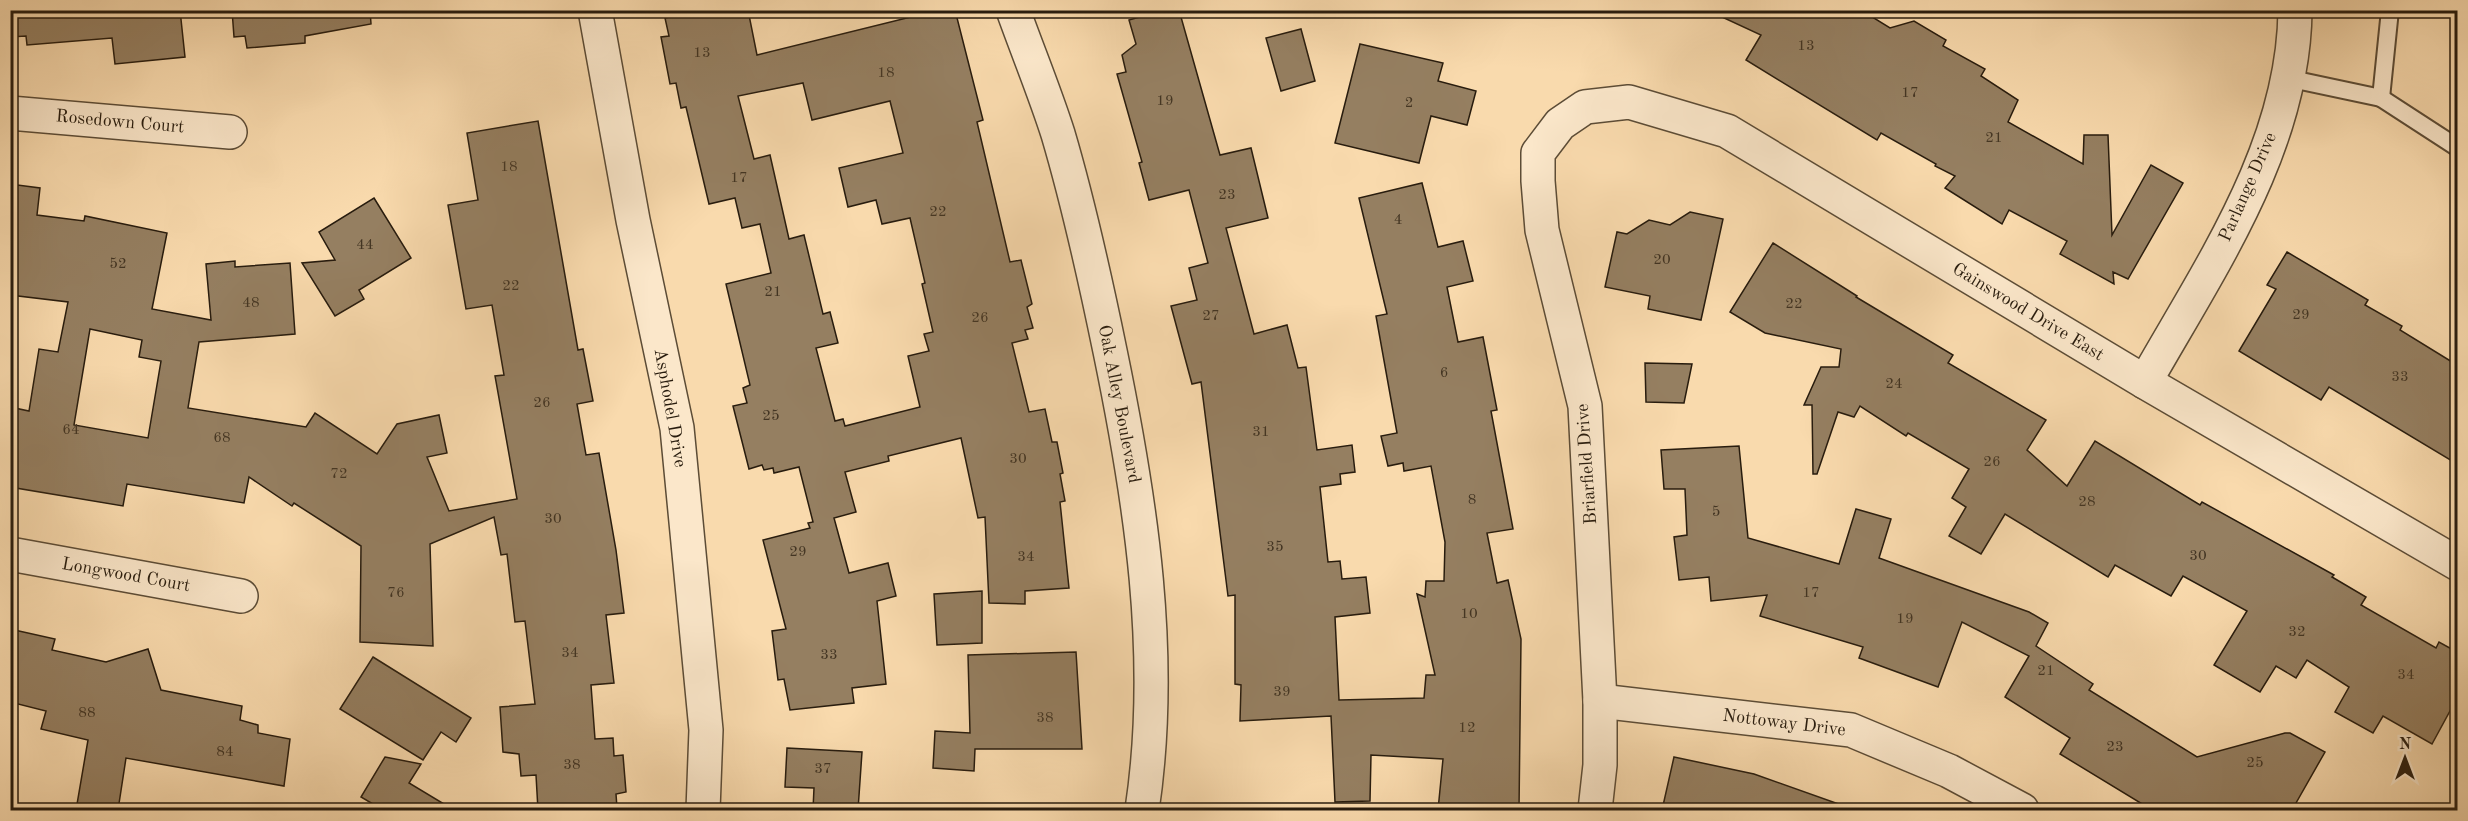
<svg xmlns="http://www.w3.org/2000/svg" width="2468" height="821" font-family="'Old Standard TT',serif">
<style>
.building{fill:#957f61;stroke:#281c0e;stroke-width:1.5;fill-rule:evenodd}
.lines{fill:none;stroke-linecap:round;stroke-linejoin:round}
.lane-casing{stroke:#5c4c36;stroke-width:20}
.street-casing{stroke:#5c4c36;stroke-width:36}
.lane{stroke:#fbe7ca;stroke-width:16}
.street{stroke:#fbe7ca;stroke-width:33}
.labels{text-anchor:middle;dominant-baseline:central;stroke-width:4.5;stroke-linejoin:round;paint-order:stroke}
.number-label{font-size:15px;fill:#433523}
.street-label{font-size:18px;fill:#281c0e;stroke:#fbe7ca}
</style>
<rect width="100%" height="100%" fill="#f9daad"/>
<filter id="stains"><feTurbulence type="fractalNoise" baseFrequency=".00333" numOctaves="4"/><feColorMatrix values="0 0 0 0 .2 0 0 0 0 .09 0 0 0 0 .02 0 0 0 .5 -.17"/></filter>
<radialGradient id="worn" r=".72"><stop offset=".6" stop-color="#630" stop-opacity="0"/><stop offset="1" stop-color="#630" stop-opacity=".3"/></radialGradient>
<g class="building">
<path d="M10,10H180L185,57L115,64L112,38L27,45L26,36L10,37Z"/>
<path d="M232,10H370L371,24L305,36V43L247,48L245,36L234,37Z"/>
<path d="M700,10H748L757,55L939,10H955L983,120L977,122L1010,262L1021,260L1032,304L1027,307L1033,328L1025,330L1028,339L1012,343L1029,412L1045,409L1052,442H1057L1063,473L1060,474L1065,501L1060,502L1069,588L1025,591V604L989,603L985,517L978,518L961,438L888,456L889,461L845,472L856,512L834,518L849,573L888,563L896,596L877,601L886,684L852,688L854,703L790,710L784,679L778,680L772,631L786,629L763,540L810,528L808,523L813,522L799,467L774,473L773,468L764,470L762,465L749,469L733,406L747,403L743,388L750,385L726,284L771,273L760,224L742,228L735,198L709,204L686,107L681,108L676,83L670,84L661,37L669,36L665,18ZM803,83L812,120L890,101L903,153L839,168L848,207L876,200L882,224L910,218L925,283L922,284L933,332L924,334L929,351L908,356L920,407L845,426L843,419L835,421L816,348L838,343L830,312L823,314L804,235L789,239L770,155L754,159L738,96Z"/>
<path d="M1164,10H1179L1220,155L1251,148L1268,218L1226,228L1254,334L1287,325L1298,368L1306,367L1317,450L1352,445L1355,472L1340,474L1341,484L1320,487L1328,562L1340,561L1342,579L1366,577L1370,613L1335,617L1339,700L1424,698L1426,675H1435L1417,594L1425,597L1426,581H1444L1445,542L1431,466L1404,471L1403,463L1388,466L1381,436L1397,433L1376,316L1387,314L1359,198L1422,183L1438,247L1463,241L1473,281L1447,287L1458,342L1483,337L1497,410L1491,411L1513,529L1487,533L1497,583L1508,580L1521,639L1519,810H1438L1443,759L1371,755L1370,801L1335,802L1331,716L1240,721L1241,685L1235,684V595L1228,596L1201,382L1192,384L1171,306L1197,300L1189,268L1208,263L1189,190L1149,200L1139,163L1142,162L1117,74L1126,72L1122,55L1136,44L1129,20Z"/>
<path d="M1707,10H1861L1890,28L1914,21L1946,40L1943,46L1985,69L1981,76L2018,100L2008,122L2083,164L2084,135H2108L2112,235L2151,165L2183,183L2128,279L2113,272L2114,284L2060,254L2067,241L2009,210L2002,224L1945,188L1955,176L1935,166L1936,164L1881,133L1877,140L1746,60L1761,35Z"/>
<path d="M1301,29L1315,81L1281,91L1266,38Z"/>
<path d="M1360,44L1443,63L1438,81L1476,91L1467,125L1431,116L1419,163L1335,143Z"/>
<path d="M538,121L578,350L583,349L593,401L577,404L586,455L599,453L616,550L624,613L606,615L614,683L591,685L595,739L613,738L614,756L623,755L626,792L616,794L617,808L538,810L536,775L521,776L519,754L503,752L500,707L535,704L525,621L515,622L507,554L501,555L494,517L430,544L433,646L360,642L361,546L294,503L292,506L249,477L244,503L127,484L123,506L10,487V407L29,411L39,349L58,352L68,302L10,295V184L40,188L37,215L84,221L85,216L167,233L152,309L211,320L206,264L235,261V267L290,263L295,334L199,342L188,408L306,427L315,413L377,454L397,424L439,415L447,453L427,457L449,511L517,499L495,376L504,375L492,305L466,309L448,205L478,200L467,133ZM90,329L142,340L139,357L161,361L148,438L74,425Z"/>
<path d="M374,198L411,258L359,290L364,299L335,316L302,263L335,260L319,232Z"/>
<path d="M1690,212L1723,219L1701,320L1648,309L1650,296L1605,287L1617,232L1627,234L1649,220L1670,225Z"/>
<path d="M1773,243L1857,296L1856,297L1953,355L1948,363L2046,420L2027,450L2067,486L2095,441L2200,505L2202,502L2334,575L2332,577L2366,597L2361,605L2436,648L2439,642L2457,652V698L2432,744L2383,716L2373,733L2335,712L2349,687L2307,660L2296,678L2276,666L2260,692L2214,665L2247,611L2183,576L2171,596L2115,565L2108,577L2005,514L1981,554L1949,536L1966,507L1952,498L1969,469L1908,433L1906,436L1860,406L1854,417L1838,412L1817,474H1813L1812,405H1804L1821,367H1839L1841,349L1765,333L1730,312Z"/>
<path d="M2287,252L2368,300L2365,305L2402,326L2400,330L2457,365V464L2329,387L2321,400L2239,351L2276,289L2267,285Z"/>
<path d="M1645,363L1692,364L1684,403L1646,402Z"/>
<path d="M1739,446L1748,538L1839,564L1856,509L1891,519L1879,558L2029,612L2048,623L2036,646L2093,684L2089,690L2197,757L2285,733H2290L2325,752L2292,810H2152L2060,754L2070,738L2005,697L2029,656L1962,622L1938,687L1859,658L1863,647L1760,616L1767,595L1711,601L1709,577L1679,580L1674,537L1687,535L1685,489H1664L1661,450Z"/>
<path d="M982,591V643L937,645L934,594Z"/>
<path d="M10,629L55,639L52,650L106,662L148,649L161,690L242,706L240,720L258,725V733L290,739L284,786L126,758L118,810H76L88,740L41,729L46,711L10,702Z"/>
<path d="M1076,652L1082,749H975L974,771L933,768L935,731L970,733L968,655Z"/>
<path d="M373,657L471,718L456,742L441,732L423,760L340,709Z"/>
<path d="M787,748L862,752L858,810H813L814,788L785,787Z"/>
<path d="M385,757L421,764L409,783L454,810H383L361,797Z"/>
<path d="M1674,757L1754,774L1847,807L1846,810H1662Z"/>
</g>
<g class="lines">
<g class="lane-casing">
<g id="lane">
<path d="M2287,78L2381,98L2390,10"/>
<path d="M2381,98L2458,148"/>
</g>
</g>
<g class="street-casing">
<g id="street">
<path d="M595,10L633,220L677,428L706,730L703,810"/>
<path d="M1013,10C1028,52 1045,93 1058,134C1079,205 1095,278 1110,351C1141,501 1165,657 1142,810"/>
<path d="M10,113L230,132"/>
<path d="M2145,382C2210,267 2294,147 2295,10"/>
<path d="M10,554L241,596"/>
<path d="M1600,701L1851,730L1949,771L2022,810"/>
<path d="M1595,810L1600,765V701L1585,406L1542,230L1538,181V153L1560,124L1585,107L1629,102L1727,131L2145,382L2458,564"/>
</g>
</g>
<use href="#lane" class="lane"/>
<use href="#street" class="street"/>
</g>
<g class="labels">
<g class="number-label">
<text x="1806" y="46">13</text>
<text x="702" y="53">13</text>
<text x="886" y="73">18</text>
<text x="1910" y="93">17</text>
<text x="1165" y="101">19</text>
<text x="1409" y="103">2</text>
<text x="1994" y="138">21</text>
<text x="509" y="167">18</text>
<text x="739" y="178">17</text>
<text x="1227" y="195">23</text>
<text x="938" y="212">22</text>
<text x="1398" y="220">4</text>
<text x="365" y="245">44</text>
<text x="1662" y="260">20</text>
<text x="118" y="264">52</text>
<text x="511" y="286">22</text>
<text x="773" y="292">21</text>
<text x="251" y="303">48</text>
<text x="1794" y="304">22</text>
<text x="2301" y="315">29</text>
<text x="1211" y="316">27</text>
<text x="980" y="318">26</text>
<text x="1444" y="373">6</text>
<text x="2400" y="377">33</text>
<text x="1894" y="384">24</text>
<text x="542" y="403">26</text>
<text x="771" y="416">25</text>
<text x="71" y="430">64</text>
<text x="1261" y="432">31</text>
<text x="222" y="438">68</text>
<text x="1018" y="459">30</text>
<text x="1992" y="462">26</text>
<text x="339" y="474">72</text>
<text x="1472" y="500">8</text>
<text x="2087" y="502">28</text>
<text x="1716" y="512">5</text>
<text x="553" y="519">30</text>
<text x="1275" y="547">35</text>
<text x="798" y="552">29</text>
<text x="2198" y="556">30</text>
<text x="1026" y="557">34</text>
<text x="396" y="593">76</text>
<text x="1811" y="593">17</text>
<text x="1469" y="614">10</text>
<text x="1905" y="619">19</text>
<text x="2297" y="632">32</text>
<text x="570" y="653">34</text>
<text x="829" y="655">33</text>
<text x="2046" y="671">21</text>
<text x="2406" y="675">34</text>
<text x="1282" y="692">39</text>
<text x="87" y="713">88</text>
<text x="1045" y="718">38</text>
<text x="1467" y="728">12</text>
<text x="2115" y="747">23</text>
<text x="225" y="752">84</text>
<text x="2255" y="763">25</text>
<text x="572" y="765">38</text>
<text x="823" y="769">37</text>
</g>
<g class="street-label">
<text transform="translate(120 122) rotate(5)">Rosedown Court</text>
<text transform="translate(2248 187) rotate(-66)">Parlange Drive</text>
<text transform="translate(2028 312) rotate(31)">Gainswood Drive East</text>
<text transform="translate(1119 404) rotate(79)">Oak Alley Boulevard</text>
<text transform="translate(670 408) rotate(80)">Asphodel Drive</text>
<text transform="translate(1587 464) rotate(-94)">Briarfield Drive</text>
<text transform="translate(126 575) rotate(10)">Longwood Court</text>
<text transform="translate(1784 723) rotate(7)">Nottoway Drive</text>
</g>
</g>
<rect width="2468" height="821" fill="none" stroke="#f9daad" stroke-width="36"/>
<rect x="12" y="12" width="2444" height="797" fill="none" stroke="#281c0e" stroke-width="3"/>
<rect x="18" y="18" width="2432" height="785" fill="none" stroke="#281c0e" stroke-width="1.5"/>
<g transform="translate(2405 758)" stroke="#fbe7ca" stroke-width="4.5" paint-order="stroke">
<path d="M0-4.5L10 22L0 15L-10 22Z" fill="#281c0e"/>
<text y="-9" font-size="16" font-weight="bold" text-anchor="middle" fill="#281c0e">N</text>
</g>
<rect width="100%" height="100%" filter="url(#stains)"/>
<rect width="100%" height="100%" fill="url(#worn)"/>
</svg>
